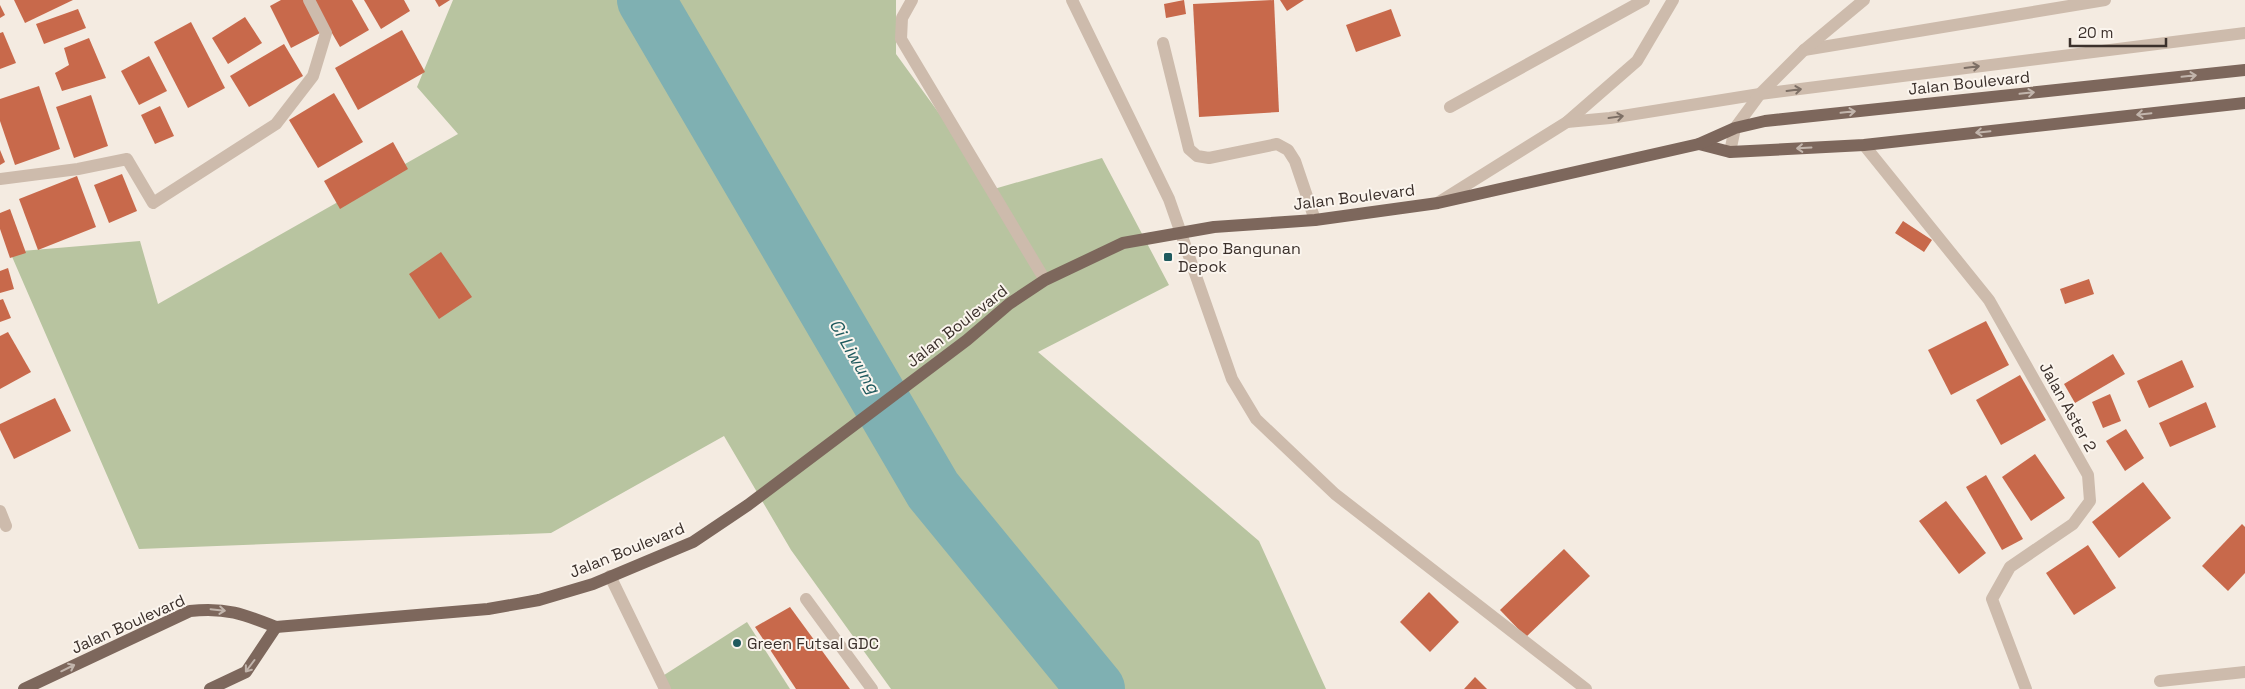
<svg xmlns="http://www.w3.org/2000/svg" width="2245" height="689" font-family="'Space Grotesk',sans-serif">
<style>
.green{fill:#b8c4a0}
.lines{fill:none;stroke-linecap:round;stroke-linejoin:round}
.river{stroke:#7fb0b2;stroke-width:58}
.building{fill:#c8694b}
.minor{stroke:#cdbbac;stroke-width:12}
.major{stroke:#7d675c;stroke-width:12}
.oneway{stroke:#7d6f65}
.oneway2{stroke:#c2b5ac}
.poi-dot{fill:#1f5a5e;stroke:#fbf5ee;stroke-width:2}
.labels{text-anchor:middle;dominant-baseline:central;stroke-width:4;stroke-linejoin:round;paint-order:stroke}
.street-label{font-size:16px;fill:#3b302b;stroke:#fbf5ee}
.poi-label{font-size:16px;fill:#3b302b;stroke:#fbf5ee;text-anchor:start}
.water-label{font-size:18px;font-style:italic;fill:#1f5a5e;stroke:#fbf5ee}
</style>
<rect width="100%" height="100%" fill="#f4ebe1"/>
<g class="green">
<path d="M453,0H896V54L994,189L1102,158L1169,285L1038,352L1259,541L1326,689H891L791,550L724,436L551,533L139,549L10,252L140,241L158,304L458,134L417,87Z"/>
<path d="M747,622L790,689H669L661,677Z"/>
</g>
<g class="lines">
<path class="river" d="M646,0L933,490L1096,689"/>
</g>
<g class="building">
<path d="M14,0H73L25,23Z"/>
<path d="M281,0H305L322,32L291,48L270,6Z"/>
<path d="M313,0H352L369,30L340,47Z"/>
<path d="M364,0H404L410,11L381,29Z"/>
<path d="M435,0H450L439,7Z"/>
<path d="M1184,0L1186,14L1166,18L1164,4Z"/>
<path d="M1274,0L1279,112L1199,117L1193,4Z"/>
<path d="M1280,0H1304L1287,11Z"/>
<path d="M0,5L5,15L0,18Z"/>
<path d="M78,9L86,28L44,44L36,24Z"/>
<path d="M1391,9L1401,36L1356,52L1346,25Z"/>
<path d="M245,17L262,43L228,64L212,38Z"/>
<path d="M191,22L225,88L188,108L154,42Z"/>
<path d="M402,30L425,72L358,110L335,68Z"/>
<path d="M3,32L16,63L0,69V33Z"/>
<path d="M89,38L106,78L62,91L55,73L69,65L64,48Z"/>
<path d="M284,44L303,76L249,107L230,76Z"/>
<path d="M149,56L167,91L139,105L121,71Z"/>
<path d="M39,86L60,149L15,165L0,121V99Z"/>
<path d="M334,93L363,142L318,168L289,120Z"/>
<path d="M91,95L108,146L74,158L56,107Z"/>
<path d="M160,106L174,136L155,144L141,115Z"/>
<path d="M393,142L408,169L340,209L324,181Z"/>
<path d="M0,150L5,162L0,165Z"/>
<path d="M122,174L137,211L109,223L94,185Z"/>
<path d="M77,176L96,227L38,250L19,199Z"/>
<path d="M10,209L26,253L10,258L0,229V213Z"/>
<path d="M1903,221L1932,240L1924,252L1895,233Z"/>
<path d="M441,252L472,297L439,319L409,274Z"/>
<path d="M8,268L14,289L0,293V271Z"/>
<path d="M2089,279L2094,294L2065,304L2060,289Z"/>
<path d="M3,299L11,318L0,322V300Z"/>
<path d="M1986,321L2009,365L1951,395L1928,350Z"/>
<path d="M8,332L31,372L0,389V336Z"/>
<path d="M2113,354L2125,374L2075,403L2064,384Z"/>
<path d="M2182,360L2194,387L2149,408L2137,381Z"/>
<path d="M2020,375L2046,420L2001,445L1976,400Z"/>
<path d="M2110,394L2121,421L2103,428L2092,402Z"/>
<path d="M55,398L71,431L14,459L0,430V424Z"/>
<path d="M2206,402L2216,427L2170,447L2159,423Z"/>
<path d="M2126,429L2144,458L2125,471L2106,441Z"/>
<path d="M2035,454L2065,498L2031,521L2002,477Z"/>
<path d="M1986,475L2023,539L2002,550L1966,487Z"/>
<path d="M2143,482L2171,518L2119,558L2092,522Z"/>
<path d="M1946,501L1986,553L1959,574L1919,521Z"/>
<path d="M2242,524L2245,527V573L2228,591L2202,566Z"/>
<path d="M2088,545L2116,588L2074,615L2046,573Z"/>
<path d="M1564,549L1590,576L1526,637L1500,610Z"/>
<path d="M1429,592L1459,622L1430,652L1400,622Z"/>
<path d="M790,607L850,689H796L755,627Z"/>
<path d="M1475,677L1487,689H1464Z"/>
</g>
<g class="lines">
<g class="minor">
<path d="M912,0L902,18L901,39L1045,280"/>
<path d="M1072,0L1169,199L1232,379L1256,419L1335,494L1586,689"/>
<path d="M1163,43L1189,149L1197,156L1209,158L1277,144L1288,150L1295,161L1315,220"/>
<path d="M1804,50L2105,0"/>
<path d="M1450,107L1644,0"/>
<path d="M1567,122L1610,118L1760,94L2245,33"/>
<path d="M1864,145L1989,300L2088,475L2090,501L2073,524L2010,567L1992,599L2026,689"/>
<path d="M1730,152L1735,128L1760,94L1804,50L1864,0"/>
<path d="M0,179L78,169L127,159L153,203L276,124L313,76L326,33L309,0"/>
<path d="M1439,202L1567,122L1637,61L1673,0"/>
<path d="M0,511L6,526"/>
<path d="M610,576L665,689"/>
<path d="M806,599L872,689"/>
<path d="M2160,681L2245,672"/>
</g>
<g class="major">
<path d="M1699,144L1730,152L1864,145L2245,103"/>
<path d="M24,689L190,611C225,607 244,614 276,627L488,609L539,600L593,584L693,542L748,505L967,340L1009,304L1045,280L1123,243L1214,227L1315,220L1438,203L1699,144L1735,128L1765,121L2245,70"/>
<path d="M210,689L246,672L276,627"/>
</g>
</g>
<defs><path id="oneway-shaft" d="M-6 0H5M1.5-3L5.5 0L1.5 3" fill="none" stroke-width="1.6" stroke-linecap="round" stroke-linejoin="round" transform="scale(1.25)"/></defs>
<g class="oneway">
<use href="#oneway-shaft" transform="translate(1972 67) rotate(-7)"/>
<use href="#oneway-shaft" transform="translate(1794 90) rotate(-7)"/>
<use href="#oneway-shaft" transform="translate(1616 117) rotate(-8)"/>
</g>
<g class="oneway2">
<use href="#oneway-shaft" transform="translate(2189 76) rotate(-6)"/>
<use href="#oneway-shaft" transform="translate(2027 93) rotate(-6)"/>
<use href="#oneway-shaft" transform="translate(1848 112) rotate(-6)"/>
<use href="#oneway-shaft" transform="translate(2144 114) rotate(174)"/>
<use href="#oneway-shaft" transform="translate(1983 132) rotate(174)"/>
<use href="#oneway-shaft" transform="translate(1804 148) rotate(177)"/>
<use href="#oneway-shaft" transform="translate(218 610) rotate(6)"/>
<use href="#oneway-shaft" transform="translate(250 666) rotate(127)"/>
<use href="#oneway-shaft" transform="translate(68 668) rotate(-26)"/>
</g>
<g class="poi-dot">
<rect x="1163" y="252" width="10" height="10" rx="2.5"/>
<circle cx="737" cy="643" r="5"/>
</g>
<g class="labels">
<g class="street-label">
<text transform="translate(1969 83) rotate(-6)">Jalan Boulevard</text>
<text transform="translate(1354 197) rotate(-7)">Jalan Boulevard</text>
<text transform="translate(957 326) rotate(-38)">Jalan Boulevard</text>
<text transform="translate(2068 407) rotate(61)">Jalan Aster 2</text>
<text transform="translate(627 550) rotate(-22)">Jalan Boulevard</text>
<text transform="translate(128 624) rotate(-24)">Jalan Boulevard</text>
</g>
<g class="poi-label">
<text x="1178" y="248">Depo Bangunan<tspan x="1178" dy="18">Depok</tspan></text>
<text x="747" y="643">Green Futsal GDC</text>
</g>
<g class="water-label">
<text transform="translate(855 356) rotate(60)">Ci Liwung</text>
</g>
</g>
<path d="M2070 38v8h96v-8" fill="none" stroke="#3b302b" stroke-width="2.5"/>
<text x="2078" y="38" font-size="15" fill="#3b302b" stroke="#fbf5ee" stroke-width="4" paint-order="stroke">20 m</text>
</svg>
